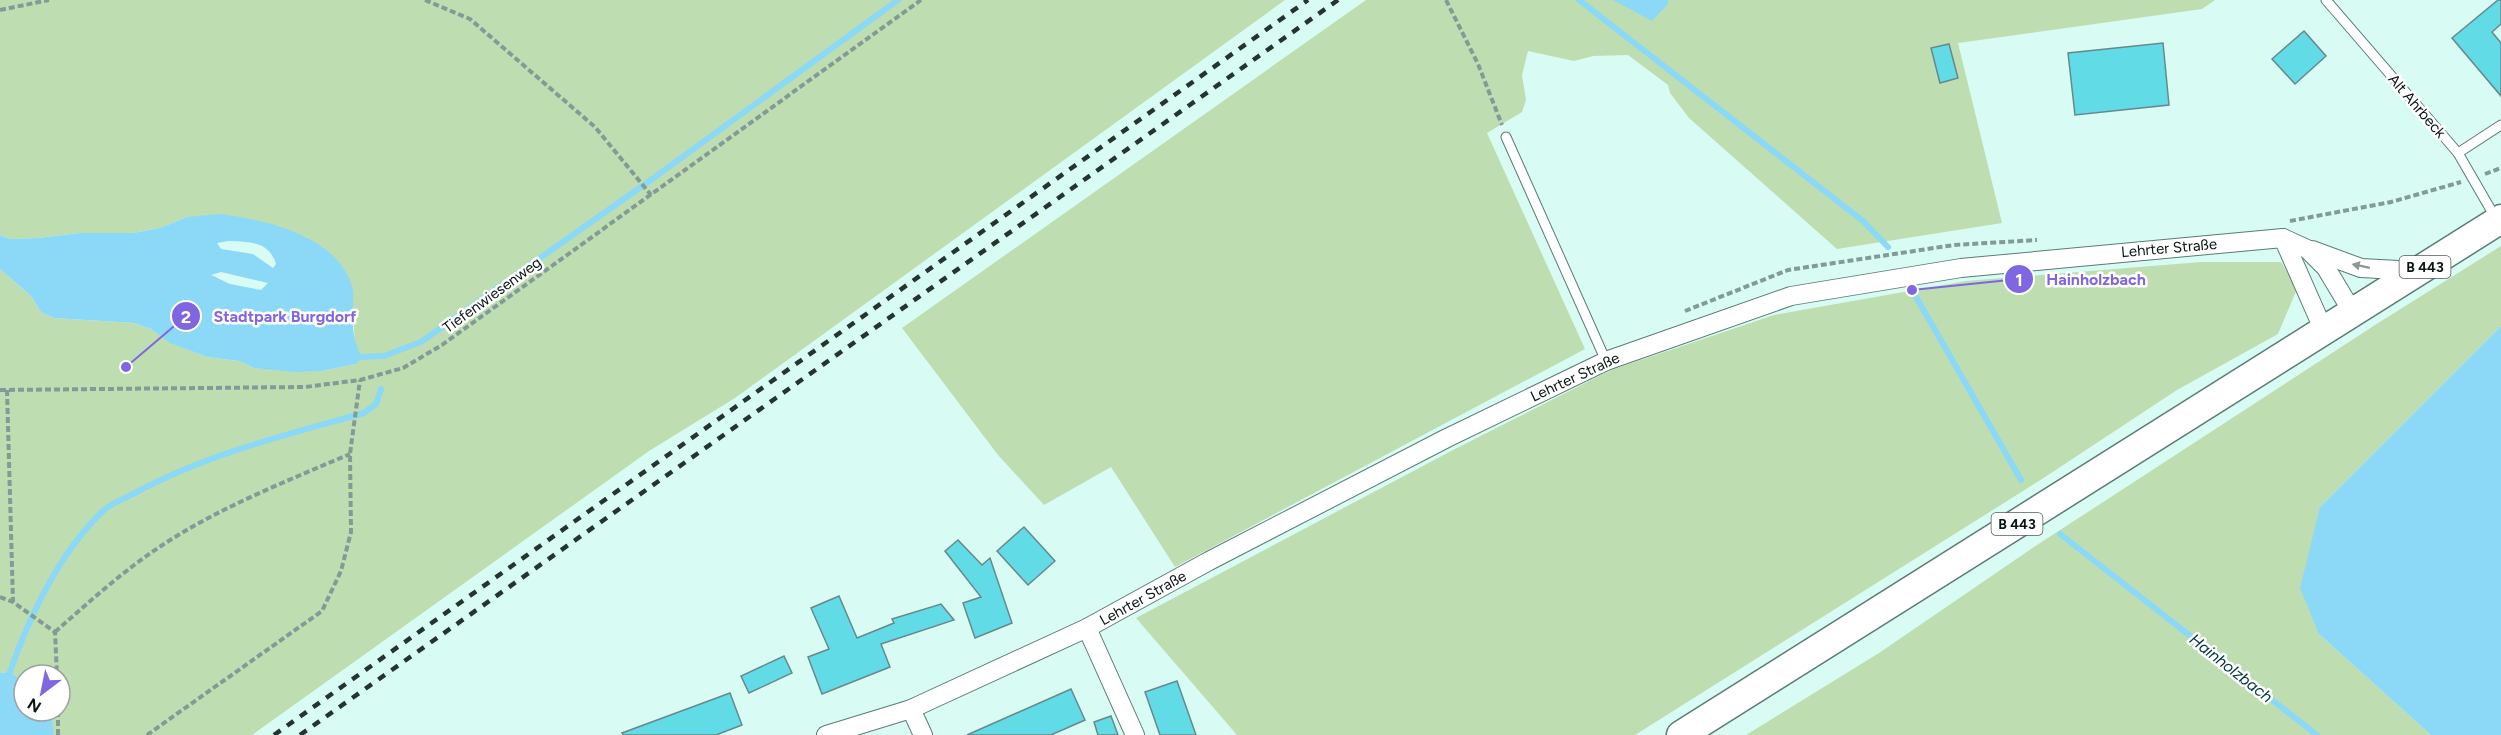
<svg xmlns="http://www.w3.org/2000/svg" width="2501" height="735" font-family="Figtree,sans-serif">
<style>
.green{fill:#bedeb2}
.water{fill:#8bd9f7;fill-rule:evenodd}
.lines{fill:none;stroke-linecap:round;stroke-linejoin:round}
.stream{stroke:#8bd9f7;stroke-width:6}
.building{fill:#61dbe5;stroke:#67898c;stroke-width:1.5}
.lane-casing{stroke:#5b7b75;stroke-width:11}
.street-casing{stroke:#5b7b75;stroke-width:20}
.primary-casing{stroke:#5b7b75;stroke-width:31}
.path{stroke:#829b97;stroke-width:4;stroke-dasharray:6 3;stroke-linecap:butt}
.lane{stroke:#fff;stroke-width:9}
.street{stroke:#fff;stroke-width:18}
.primary{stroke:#fff;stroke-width:28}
.rail{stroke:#243431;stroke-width:4.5;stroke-dasharray:8 8;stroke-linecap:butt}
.oneway{fill:#909695}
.labels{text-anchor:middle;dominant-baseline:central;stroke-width:5;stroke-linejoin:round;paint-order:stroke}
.shield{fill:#fff;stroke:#535c5a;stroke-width:1.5}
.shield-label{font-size:14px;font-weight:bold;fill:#091614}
.street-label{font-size:15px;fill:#091614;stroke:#fff}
.water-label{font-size:16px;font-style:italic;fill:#023444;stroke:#fff}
.leader{fill:none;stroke:#8066e1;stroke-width:2}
.callout-dot{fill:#8066e1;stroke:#fff;stroke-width:2}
.mark-label{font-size:18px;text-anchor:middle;font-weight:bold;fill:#fff}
.callout-label{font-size:16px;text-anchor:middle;font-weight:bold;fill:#8066e1;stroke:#fff;stroke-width:5;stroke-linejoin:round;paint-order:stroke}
</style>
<rect width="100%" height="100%" fill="#d8fbf4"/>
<g class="green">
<path d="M0,0H1285L735,398L649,451L252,735H54L50,711H60V675H24V681L10,672L0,673V269L31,296L41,312L54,318L134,323L151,329L171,343L207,357L239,361L254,368L322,371L356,364L353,312L323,248L278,226L187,217L160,228L133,233H80L38,238L11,239L0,235Z"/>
<path d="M1366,0H2215L2202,9L1958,43L2002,223L1837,249L1689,118L1670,93L1668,85L1628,55L1593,56L1574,61L1528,51L1522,75L1526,100L1522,112L1487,133L1585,349L1175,567L1111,467L1044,505L998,455L902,328Z"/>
<path d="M2501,246V326L2320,507L2319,634L2431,735H1746L1879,653L2031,549L2375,325Z"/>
<path d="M2201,262H2281L2297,289L2278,334L2177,390L2042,479L1635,735H1237L1136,618L1453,450L1611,370L1774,315L1966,281Z"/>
</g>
<g class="water">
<path d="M1613,0H1668V4L1652,21Z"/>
<path d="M220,214C267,220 340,236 353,290C354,296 353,302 353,308C352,326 353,341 362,357L356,364L322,371L295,372L254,368L239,361L207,357L170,343L151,329L134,323L54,318L41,312L31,296L0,269V235L11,239L38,238L80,233H133L160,228L187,217ZM229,241C250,242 269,241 276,264L273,268L253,254L221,249L217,243ZM221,272L268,283L261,290L230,284L211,275Z"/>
<path d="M2501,326V735H2431L2319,634L2300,588L2320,507Z"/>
<path d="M10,672L24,681V711L51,712L54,735H0V673Z"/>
</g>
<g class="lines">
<g class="stream">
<path d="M1579,0L1863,221L1888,247"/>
<path d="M1912,290L2021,480"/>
<path d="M362,357L384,356L421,342L655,177L898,0"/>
<path d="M2060,534L2317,735"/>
<path d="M10,672C30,615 59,553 103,511C111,503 125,498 135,493C206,454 286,435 364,413L376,404L381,389"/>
</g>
</g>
<g class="building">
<path d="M2498,0H2501V24L2492,32L2501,43V96L2452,38Z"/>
<path d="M2304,31L2326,56L2295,84L2272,59Z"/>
<path d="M2163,43L2169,105L2075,115L2068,53Z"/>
<path d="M1949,44L1958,78L1940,83L1931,48Z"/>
<path d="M1024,527L1055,561L1028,585L997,551Z"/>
<path d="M958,540L982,565L990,558L1012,623L975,638L963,603L981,597L945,551Z"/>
<path d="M839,596L857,638L894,623L892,619L941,604L954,620L881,644L890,667L822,694L808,657L829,649L811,608Z"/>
<path d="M784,656L792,673L749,693L741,676Z"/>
<path d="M1177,681L1196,735H1160L1145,692Z"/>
<path d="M1071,689L1085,720L1051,735H967Z"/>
<path d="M730,693L742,725L716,735H623L622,733Z"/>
<path d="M1111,716L1118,735H1098L1094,722Z"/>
</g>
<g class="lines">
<g class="lane-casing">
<g id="lane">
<path d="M2326,0L2458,153L2495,217"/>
<path d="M1506,137L1606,361"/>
<path d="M2458,153L2501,125"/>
</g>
</g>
<g class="street-casing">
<g id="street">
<path d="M2283,238L2324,331"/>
<path d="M2312,250L2361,268L2417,271"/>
<path d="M1087,628L1135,735"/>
<path d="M911,709L923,735"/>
<path d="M826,735L911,709L1087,628L1209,561L1447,438L1606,361L1791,296L1961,268L2283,238L2307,249L2326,268L2353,313"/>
</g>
</g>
<g class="primary-casing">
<path id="primary" d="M1681,735L2501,219"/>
</g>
<g class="path">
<path d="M425,0L470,19L595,127L651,195"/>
<path d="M1446,0L1478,64L1502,125"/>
<path d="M0,10L49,0"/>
<path d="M2485,174L2501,168"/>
<path d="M2290,221L2391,202L2461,182"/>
<path d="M1685,311L1788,270L1954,245L2037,240"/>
<path d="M0,390L305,387L360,380L403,368L442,345L921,0"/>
<path d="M7,390L13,602"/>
<path d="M0,597L13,602L55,632L57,675"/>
<path d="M55,632C89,602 123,571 161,546C216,509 289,480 350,454"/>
<path d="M58,711V735"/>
<path d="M147,735L322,611L341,571L351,532L350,454L360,380"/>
</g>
<use href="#lane" class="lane"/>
<use href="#street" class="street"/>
<use href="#primary" class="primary"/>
<g class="rail">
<path d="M274,735L1308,0"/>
<path d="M300,735L1338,0"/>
</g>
</g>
<defs><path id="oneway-solid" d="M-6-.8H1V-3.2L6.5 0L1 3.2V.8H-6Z" transform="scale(1.5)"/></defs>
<use class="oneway" href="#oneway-solid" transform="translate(2361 266) rotate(-168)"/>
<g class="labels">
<g class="shield">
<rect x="2399.5" y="256" width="51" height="22" rx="4.5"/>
<rect x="1991.5" y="513" width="51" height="22" rx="4.5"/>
</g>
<g class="shield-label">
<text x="2425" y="267">B 443</text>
<text x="2017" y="524">B 443</text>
</g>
<g class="street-label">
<text transform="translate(2417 106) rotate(49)">Alt Ahrbeck</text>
<text transform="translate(2169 248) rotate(-5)">Lehrter Straße</text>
<text transform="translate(492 295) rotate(-36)">Tiefenwiesenweg</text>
<text transform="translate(1575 377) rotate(-25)">Lehrter Straße</text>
<text transform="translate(1143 598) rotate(-29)">Lehrter Straße</text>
</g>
<g class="water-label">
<text transform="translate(2231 668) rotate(38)">Hainholzbach</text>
</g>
</g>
<path class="leader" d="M1912 290L2019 279M126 367L186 316"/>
<g class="callout-dot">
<circle cx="1912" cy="290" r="6"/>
<circle cx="126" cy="367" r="6"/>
<circle cx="2019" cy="279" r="15"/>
<circle cx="186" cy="316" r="15"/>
</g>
<g class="mark-label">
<text x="2019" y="286">1</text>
<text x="186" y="323">2</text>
</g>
<g class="callout-label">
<text x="2096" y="285">Hainholzbach</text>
<text x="285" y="322">Stadtpark Burgdorf</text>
</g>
<g transform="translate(42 693) rotate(212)"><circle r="28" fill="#ffffff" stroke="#9da2a1" stroke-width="1.5"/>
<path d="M0-4.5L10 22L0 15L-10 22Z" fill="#8066e1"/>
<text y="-9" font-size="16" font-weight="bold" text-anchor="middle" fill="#091614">N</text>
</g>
</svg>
